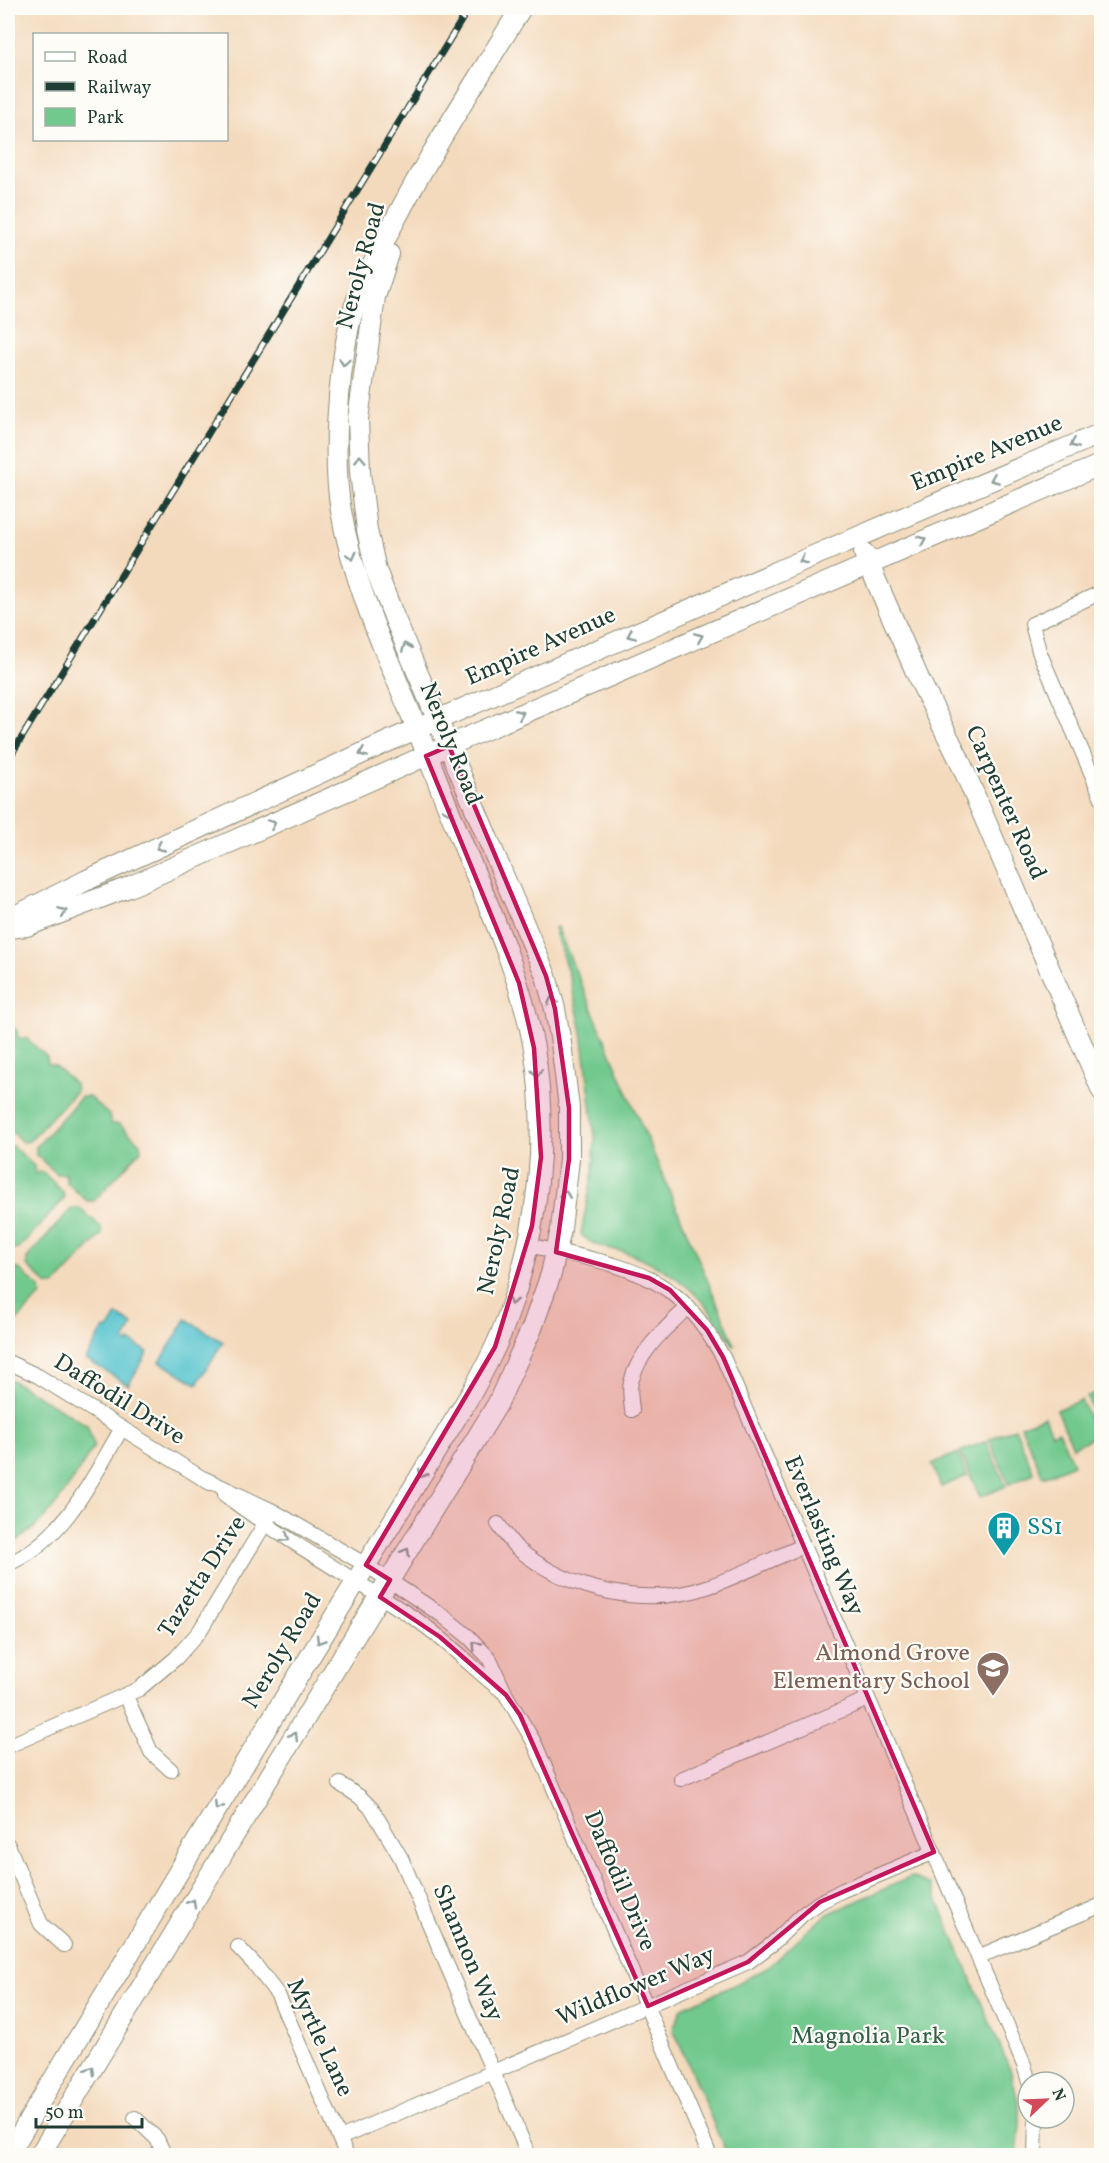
<svg xmlns="http://www.w3.org/2000/svg" width="1109" height="2163" font-family="Vollkorn,serif">
<style>
.green{fill:#72c98e;stroke:#488361;stroke-width:1.5}
.water{fill:#57c4ce;stroke:#3b8081;stroke-width:1.5}
.lines{fill:none;stroke-linecap:round;stroke-linejoin:round}
.street-casing{stroke:#8a8c78;stroke-width:16}
.secondary-casing{stroke:#8a8c78;stroke-width:22}
.street{stroke:#fff;stroke-width:14}
.secondary{stroke:#fff;stroke-width:20}
.rail-casing{stroke:#1f3d34;stroke-width:7}
.rail{stroke:#fdfcf7;stroke-width:4.5;stroke-dasharray:14;stroke-linecap:butt}
.oneway{stroke:#8f9e9a}
.marked{fill:#c2185b;fill-opacity:0.2;stroke:#c2185b;stroke-width:4.5;stroke-linejoin:round}
.labels{text-anchor:middle;dominant-baseline:central;stroke-width:4.5;stroke-linejoin:round;paint-order:stroke}
.street-label{font-size:24px;fill:#1f3d34;stroke:#fdfcf7}
.culture-label{font-size:24px;fill:#0d838f;stroke:#fdfcf7;text-anchor:start}
.education-label{font-size:24px;fill:#785e54;stroke:#fdfcf7;text-anchor:end}
.park-label{font-size:24px;fill:#34604a;stroke:#fdfcf7}
</style>
<rect width="100%" height="100%" fill="#fdfcf7"/>
<filter id="ink" filterUnits="userSpaceOnUse"><feTurbulence type="fractalNoise" baseFrequency=".0167" numOctaves="2"/><feDisplacementMap in="SourceGraphic" scale="12" xChannelSelector="R" yChannelSelector="G"/><feConvolveMatrix kernelMatrix="1 2 1 2 8 2 1 2 1" color-interpolation-filters="sRGB"/></filter>
<filter id="wash" filterUnits="userSpaceOnUse"><feTurbulence type="fractalNoise" baseFrequency=".008" numOctaves="4" result="noise"/><feDisplacementMap in="SourceGraphic" scale="24" xChannelSelector="R" yChannelSelector="G"/><feGaussianBlur stdDeviation="1.35" result="paint"/><feColorMatrix in="noise" values="0 0 0 0 0 0 0 0 0 0 0 0 0 0 0 0 0 1.4 0 .05"/><feComposite in="paint" operator="in"/></filter>
<g filter="url(#wash)">
<rect width="100%" height="100%" fill="#f4dabd"/>
<g class="green">
<path d="M557,927L735,1345L734,1346C709,1304 682,1274 636,1256C617,1248 595,1250 581,1234L593,1171L595,1137L582,1032L570,979L554,928Z"/>
<path d="M8,1022L17,1031L18,1038H26L47,1057L48,1064L54,1065L75,1084L76,1091L29,1141L22,1142L8,1128Z"/>
<path d="M81,1097H89L110,1116L111,1124H119L140,1143L141,1150L94,1201H87L66,1182V1174H57L36,1155V1147Z"/>
<path d="M13,1146L34,1166L35,1173L43,1172L63,1192L64,1199L18,1249H10L8,1247V1147Z"/>
<path d="M72,1208H80L101,1227L102,1234L55,1285H48L27,1266V1258Z"/>
<path d="M8,1258L11,1261V1268L19,1269L40,1288L41,1295L17,1321L8,1313Z"/>
<path d="M8,1378L87,1425L94,1446C70,1485 49,1524 8,1546Z"/>
<path d="M1101,1391V1429L1087,1397Z"/>
<path d="M1081,1400L1097,1436L1073,1447L1057,1410Z"/>
<path d="M1045,1416L1052,1434L1059,1431L1073,1464L1043,1477L1021,1426Z"/>
<path d="M1015,1428L1034,1473L1009,1484L989,1439Z"/>
<path d="M986,1441L1006,1486L980,1497L960,1452Z"/>
<path d="M958,1453L967,1476L941,1487L932,1464Z"/>
<path d="M911,1877L931,1885L1011,2072L1020,2110V2126L1017,2155H727L673,2029L682,2008L730,1987L767,1968L809,1929L828,1914Z"/>
</g>
<g class="water">
<path d="M117,1315L133,1325L124,1341L128,1344L130,1341L148,1352L128,1385L86,1359L104,1328L108,1330Z"/>
<path d="M186,1319L223,1342L197,1384L160,1362Z"/>
</g>
</g>
<g filter="url(#ink)">
<g class="lines">
<g class="street-casing">
<g id="street">
<path d="M1102,592L1032,624L1039,651L1102,798"/>
<path d="M528,1245C575,1256 628,1262 668,1290C692,1306 708,1332 723,1357L1024,2065L1029,2082"/>
<path d="M8,1362L38,1376L210,1483"/>
<path d="M632,1410C631,1401 629,1390 631,1382C639,1351 666,1328 688,1307"/>
<path d="M205,1479L273,1511L366,1565L443,1616L469,1637L489,1658L506,1695L534,1742L547,1772L710,2156"/>
<path d="M225,1495C286,1541 353,1578 417,1620C449,1642 474,1670 505,1693"/>
<path d="M498,1524C504,1532 511,1543 518,1549C569,1591 647,1609 710,1586C741,1575 772,1559 803,1546"/>
<path d="M8,1564C65,1539 92,1479 122,1428"/>
<path d="M126,1696L151,1752L171,1770"/>
<path d="M8,1746L139,1689L176,1658L199,1632L269,1517"/>
<path d="M681,1779L868,1699"/>
<path d="M340,1784L360,1797L372,1809L401,1858L529,2156"/>
<path d="M8,1845L41,1924L64,1945"/>
<path d="M238,1947L256,1966L278,1995L347,2156"/>
<path d="M978,1957L1102,1905"/>
<path d="M135,2118L157,2139L165,2156"/>
<path d="M340,2138L748,1962L772,1944L803,1914L820,1902L843,1890L934,1852"/>
<path d="M1035,2156L1036,2118"/>
</g>
</g>
<g class="secondary-casing">
<g id="secondary">
<path d="M864,553L919,679L959,759L1102,1091"/>
<path d="M8,923L21,913L87,880L398,737L785,568L1102,433"/>
<path d="M8,928L27,926L129,887L466,738L1102,464"/>
<path d="M8,2155L196,1843L472,1392C485,1368 498,1344 507,1318C538,1232 549,1138 534,1048C522,982 495,920 469,859C448,809 429,758 408,707C381,643 353,580 341,511C332,459 338,378 349,326C355,298 370,270 383,244C423,162 474,86 521,8"/>
<path d="M39,2156L355,1636L497,1405L532,1328L551,1274L561,1229L569,1159V1108L561,1043L555,1009L546,976L394,617L376,570L367,530L360,472L358,419L375,297L389,254"/>
</g>
</g>
<use href="#street" class="street"/>
<use href="#secondary" class="secondary"/>
<g class="rail-casing">
<path id="rail" d="M8,760L469,8"/>
</g>
<use href="#rail" class="rail"/>
</g>
<defs><path id="oneway-chevron" d="M-2-3.5L2.5 0L-2 3.5" fill="none" stroke-width="1.6" stroke-linecap="round" stroke-linejoin="round" transform="scale(1.5)"/></defs>
<g class="oneway">
<use href="#oneway-chevron" transform="translate(344 362) rotate(98)"/>
<use href="#oneway-chevron" transform="translate(1074 444) rotate(157)"/>
<use href="#oneway-chevron" transform="translate(360 459) rotate(-92)"/>
<use href="#oneway-chevron" transform="translate(994 479) rotate(157)"/>
<use href="#oneway-chevron" transform="translate(922 540) rotate(-23)"/>
<use href="#oneway-chevron" transform="translate(352 556) rotate(76)"/>
<use href="#oneway-chevron" transform="translate(803 560) rotate(157)"/>
<use href="#oneway-chevron" transform="translate(631 635) rotate(156)"/>
<use href="#oneway-chevron" transform="translate(699 637) rotate(-23)"/>
<use href="#oneway-chevron" transform="translate(406 647) rotate(-112)"/>
<use href="#oneway-chevron" transform="translate(520 714) rotate(-23)"/>
<use href="#oneway-chevron" transform="translate(363 753) rotate(156)"/>
<use href="#oneway-chevron" transform="translate(448 810) rotate(67)"/>
<use href="#oneway-chevron" transform="translate(272 824) rotate(-24)"/>
<use href="#oneway-chevron" transform="translate(160 847) rotate(155)"/>
<use href="#oneway-chevron" transform="translate(63 912) rotate(-21)"/>
<use href="#oneway-chevron" transform="translate(552 1001) rotate(-105)"/>
<use href="#oneway-chevron" transform="translate(537 1073) rotate(83)"/>
<use href="#oneway-chevron" transform="translate(565 1194) rotate(-83)"/>
<use href="#oneway-chevron" transform="translate(512 1301) rotate(107)"/>
<use href="#oneway-chevron" transform="translate(422 1474) rotate(122)"/>
<use href="#oneway-chevron" transform="translate(286 1538) rotate(32)"/>
<use href="#oneway-chevron" transform="translate(406 1552) rotate(-59)"/>
<use href="#oneway-chevron" transform="translate(320 1640) rotate(121)"/>
<use href="#oneway-chevron" transform="translate(476 1645) rotate(-134)"/>
<use href="#oneway-chevron" transform="translate(294 1736) rotate(-58)"/>
<use href="#oneway-chevron" transform="translate(218 1806) rotate(122)"/>
<use href="#oneway-chevron" transform="translate(192 1903) rotate(-59)"/>
<use href="#oneway-chevron" transform="translate(91 2070) rotate(-59)"/>
</g>
</g>
<path class="marked" d="M449,746L546,976L555,1009L569,1108V1159L556,1252L649,1278L670,1290L707,1330L723,1357L934,1852L820,1902L748,1962L648,2006L520,1715L506,1695L440,1637L380,1597L390,1580L366,1565L495,1347L532,1226L541,1157L534,1048L519,983L426,756Z"/>
<defs>
<g id="building-pin" transform="scale(1.725)"><path d="M0 17L-7.5 6A9.5 9.5 0 1 1 7.5 6Z" fill="#0f9aa8" stroke="#fdfcf7"/><path d="M-4-6H4V6H1V3H-1V6H-4ZM-2.5-4.3h1.7v1.8h-1.7ZM.8-4.3h1.7v1.8H.8ZM-2.5-1h1.7V.8h-1.7ZM.8-1h1.7V.8H.8Z" fill="#fff"/></g>
<g id="school-pin" transform="scale(1.725)"><path d="M0 17L-7.5 6A9.5 9.5 0 1 1 7.5 6Z" fill="#8d6e63" stroke="#fdfcf7"/><path d="M0-5L7-2L0 1L-7-2ZM-4 1L0 2.5L4 1V4Q0 6-4 4Z" fill="#fff"/></g>
</defs>
<g fill-rule="evenodd">
<use href="#building-pin" x="1004" y="1528"/>
<use href="#school-pin" x="993" y="1668"/>
</g>
<g class="labels">
<g class="street-label">
<text transform="translate(362 266) rotate(-75)">Neroly Road</text>
<text transform="translate(987 454) rotate(-23)">Empire Avenue</text>
<text transform="translate(541 647) rotate(-24)">Empire Avenue</text>
<text transform="translate(450 744) rotate(68)">Neroly Road</text>
<text transform="translate(1005 803) rotate(66)">Carpenter Road</text>
<text transform="translate(500 1231) rotate(-78)">Neroly Road</text>
<text transform="translate(119 1400) rotate(32)">Daffodil Drive</text>
<text transform="translate(823 1536) rotate(67)">Everlasting Way</text>
<text transform="translate(203 1577) rotate(-57)">Tazetta Drive</text>
<text transform="translate(283 1651) rotate(-59)">Neroly Road</text>
<text transform="translate(619 1881) rotate(67)">Daffodil Drive</text>
<text transform="translate(467 1953) rotate(67)">Shannon Way</text>
<text transform="translate(636 1987) rotate(-23)">Wildflower Way</text>
<text transform="translate(319 2038) rotate(65)">Myrtle Lane</text>
</g>
<g class="culture-label">
<text x="1027" y="1528">SS1</text>
</g>
<g class="education-label">
<text x="970" y="1654">Almond Grove<tspan x="970" dy="28">Elementary School</tspan></text>
</g>
<g class="park-label">
<text x="868" y="2037">Magnolia Park</text>
</g>
</g>
<rect width="1109" height="2163" fill="none" stroke="#fdfcf7" stroke-width="30"/>
<rect x="33" y="33" width="195" height="108" fill="#fdfcf7" stroke="#a4b0a9" stroke-width="1.5"/>
<rect x="45" y="52" width="30" height="9" fill="#ffffff" stroke="#a4b0a9" stroke-width="1.5"/>
<text x="87" y="63" font-size="18" fill="#1f3d34">Road</text>
<rect x="45" y="82" width="30" height="9" fill="#1f3d34" stroke="#a4b0a9" stroke-width="1.5"/>
<text x="87" y="93" font-size="18" fill="#1f3d34">Railway</text>
<rect x="45" y="108" width="30" height="18" fill="#72c98e" stroke="#a4b0a9" stroke-width="1.5"/>
<text x="87" y="123" font-size="18" fill="#1f3d34">Park</text>
<g transform="translate(1046 2100) rotate(67)"><circle r="28" fill="#fdfcf7" stroke="#a4b0a9" stroke-width="1.5"/>
<path d="M0-4.5L10 22L0 15L-10 22Z" fill="#d1495b"/>
<text y="-9" font-size="16" font-weight="bold" text-anchor="middle" fill="#1f3d34">N</text>
</g>
<path d="M36 2118v9h106v-9" fill="none" stroke="#1f3d34" stroke-width="3"/>
<text x="45" y="2118" font-size="18" fill="#1f3d34" stroke="#fdfcf7" stroke-width="4.5" paint-order="stroke">50 m</text>
</svg>
